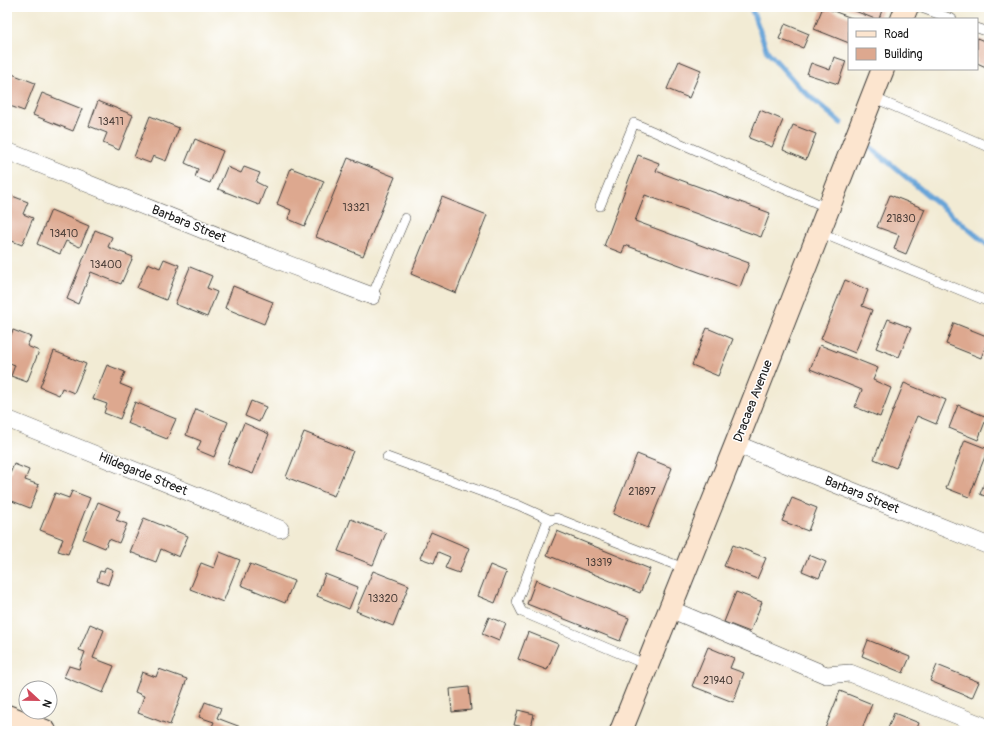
<svg xmlns="http://www.w3.org/2000/svg" width="996" height="738" font-family="Pangolin,sans-serif">
<style>
.lines{fill:none;stroke-linecap:round;stroke-linejoin:round}
.stream{stroke:#67a4d8;stroke-width:5.5}
.building{fill:#dda88f}
.lane-casing{stroke:#3c3b38;stroke-width:10}
.street-casing{stroke:#3c3b38;stroke-width:18}
.secondary-casing{stroke:#3c3b38;stroke-width:24}
.lane{stroke:#fff;stroke-width:9}
.street{stroke:#fff;stroke-width:17}
.secondary{stroke:#fce5cf;stroke-width:22}
.labels{text-anchor:middle;dominant-baseline:central;stroke-width:3;stroke-linejoin:round;paint-order:stroke}
.number-label{font-size:11px;fill:#4c3f39}
.street-label{font-size:13px;fill:#1c1c1c;stroke:#fff}
</style>
<rect width="100%" height="100%" fill="#fff"/>
<filter id="ink" filterUnits="userSpaceOnUse"><feTurbulence type="fractalNoise" baseFrequency=".025" numOctaves="2"/><feDisplacementMap in="SourceGraphic" scale="8" xChannelSelector="R" yChannelSelector="G"/><feConvolveMatrix kernelMatrix="1 2 1 2 8 2 1 2 1" color-interpolation-filters="sRGB"/></filter>
<filter id="wash" filterUnits="userSpaceOnUse"><feTurbulence type="fractalNoise" baseFrequency=".012" numOctaves="4" result="noise"/><feDisplacementMap in="SourceGraphic" scale="16" xChannelSelector="R" yChannelSelector="G"/><feGaussianBlur stdDeviation="0.9" result="paint"/><feColorMatrix in="noise" values="0 0 0 0 0 0 0 0 0 0 0 0 0 0 0 0 0 1.4 0 .05"/><feComposite in="paint" operator="in"/></filter>
<g filter="url(#wash)">
<rect width="100%" height="100%" fill="#f2ebd4"/>
<g class="lines">
<g class="stream">
<path d="M751,7L767,51L800,88L841,123"/>
<path d="M869,146L989,246"/>
</g>
</g>
<g id="blocks">
<g class="building">
<path d="M823,7L854,19H849V43L814,29Z"/>
<path d="M845,7H883L879,19H875Z"/>
<path d="M785,24L809,34L803,48L779,39Z"/>
<path d="M977,38L989,43V60L986,67L977,63Z"/>
<path d="M834,57L846,61L838,84L807,74L811,63L830,70Z"/>
<path d="M679,61L701,70L689,98L667,89Z"/>
<path d="M7,72L35,83L24,111L7,105Z"/>
<path d="M42,93L82,109L73,131L33,115Z"/>
<path d="M98,101L133,115L119,150L103,143L107,133L89,126Z"/>
<path d="M760,110L783,120L772,147L749,138Z"/>
<path d="M150,116L179,128L166,161L153,156L150,163L134,157Z"/>
<path d="M793,125L816,134L806,160L783,150Z"/>
<path d="M195,139L223,151L210,183L195,177L198,169L185,163Z"/>
<path d="M638,155L659,163L656,171L770,213L761,237L645,195L635,221L749,263L740,287L625,245L622,253L604,246Z"/>
<path d="M348,158L395,177L363,256L316,237Z"/>
<path d="M227,167L241,173L244,167L260,173L256,182L266,187L259,205L218,189Z"/>
<path d="M291,168L324,181L305,226L288,219L291,210L277,204Z"/>
<path d="M7,194L28,202L23,214L33,218L22,245L7,239Z"/>
<path d="M890,195L925,209L906,254L894,249L899,235L877,227Z"/>
<path d="M442,197L487,215L456,293L411,274Z"/>
<path d="M51,210L89,226L80,247L66,241L60,254L37,244Z"/>
<path d="M95,230L112,237L108,247L133,257L121,284L91,272L78,304L67,299Z"/>
<path d="M164,259L179,265L166,300L137,288L148,263L160,268Z"/>
<path d="M190,267L212,276L207,288L217,292L207,317L175,304Z"/>
<path d="M845,280L868,290L862,306L872,310L855,353L821,339Z"/>
<path d="M233,286L273,302L264,324L225,308Z"/>
<path d="M888,319L911,328L899,357L876,348Z"/>
<path d="M954,323L989,337L981,358L946,344Z"/>
<path d="M707,328L733,339L718,376L692,365Z"/>
<path d="M13,330L31,337L27,346L39,351L27,382L11,376L15,365L7,362V344Z"/>
<path d="M820,345L878,368L873,380L891,388L880,417L855,407L862,390L810,369Z"/>
<path d="M54,351L86,364L74,393L62,388L59,395L40,387Z"/>
<path d="M107,365L125,372L120,384L132,389L120,419L104,413L107,404L93,399Z"/>
<path d="M904,383L946,400L936,424L917,416L896,468L874,459Z"/>
<path d="M251,401L266,407L259,422L245,416Z"/>
<path d="M135,402L176,419L167,439L127,423Z"/>
<path d="M958,405L987,417L978,440L949,428Z"/>
<path d="M196,409L228,422L214,457L197,450L201,441L186,435Z"/>
<path d="M244,423L269,434L253,474L227,464Z"/>
<path d="M304,432L353,451L334,496L286,477Z"/>
<path d="M965,440L988,449L969,497L946,488Z"/>
<path d="M637,454L672,468L648,528L613,514Z"/>
<path d="M14,464L29,470L25,480L39,485L30,508L7,499V481Z"/>
<path d="M989,472V498L980,494Z"/>
<path d="M72,491L90,498L68,554L58,551L63,539L40,530L55,493L69,498Z"/>
<path d="M792,498L817,508L808,531L782,521Z"/>
<path d="M98,502L120,511L116,520L127,524L119,543L109,539L105,548L83,539Z"/>
<path d="M144,518L188,536L179,557L161,549L156,562L130,552Z"/>
<path d="M351,519L386,533L373,565L338,551Z"/>
<path d="M557,531L650,569L640,593L547,555Z"/>
<path d="M431,532L469,548L459,573L445,568L450,557L438,552L434,563L420,558Z"/>
<path d="M733,545L766,558L757,579L724,566Z"/>
<path d="M220,552L240,560L223,602L190,589L201,563L214,568Z"/>
<path d="M809,555L826,562L819,578L802,571Z"/>
<path d="M250,564L294,581L285,603L241,585Z"/>
<path d="M490,565L507,572L495,603L478,596Z"/>
<path d="M106,567L113,570L108,585L97,581L100,571L104,572Z"/>
<path d="M373,571L409,585L393,626L356,611Z"/>
<path d="M325,574L358,587L349,609L317,596Z"/>
<path d="M536,580L629,618L620,641L527,604Z"/>
<path d="M736,592L762,602L750,632L724,622Z"/>
<path d="M489,617L506,624L499,641L482,634Z"/>
<path d="M90,624L104,630L93,658L114,666L103,693L64,677L69,666L79,669L85,652L79,650Z"/>
<path d="M528,632L558,644L547,670L518,659Z"/>
<path d="M868,640L910,657L903,673L862,656Z"/>
<path d="M708,647L734,658L730,668L744,673L733,702L692,686Z"/>
<path d="M937,665L979,682L972,698L930,681Z"/>
<path d="M159,669L187,679L170,725L138,713L144,696L135,692L142,672L156,677Z"/>
<path d="M469,687L471,710L452,712L450,689Z"/>
<path d="M840,691L872,704L861,731H824Z"/>
<path d="M205,702L221,708L217,718L246,729L245,731H210L214,722L199,717Z"/>
<path d="M518,710L534,714L531,728L514,725Z"/>
<path d="M894,713L919,723L916,731H887Z"/>
</g>
</g>
</g>
<g filter="url(#ink)">
<use href="#blocks" fill-opacity="0" stroke="#3c3b38" stroke-width="1"/>
<g class="lines">
<g class="lane-casing">
<g id="lane">
<path d="M919,7L952,19"/>
<path d="M977,28L989,32"/>
<path d="M872,97L989,147"/>
<path d="M600,206L634,123L828,208"/>
<path d="M819,232L989,302"/>
<path d="M372,296L405,218"/>
<path d="M387,457L518,505L551,520"/>
<path d="M647,665L522,612L517,602L547,522L556,518L686,569"/>
</g>
</g>
<g class="street-casing">
<g id="street">
<path d="M7,151L290,265L372,296"/>
<path d="M7,419L280,529"/>
<path d="M736,444L989,546"/>
<path d="M670,609L826,675L850,673L989,728"/>
</g>
</g>
<g class="secondary-casing">
<g id="secondary">
<path d="M902,19L907,7"/>
<path d="M7,716L45,731"/>
<path d="M621,731L736,444L883,69"/>
</g>
</g>
<use href="#lane" class="lane"/>
<use href="#street" class="street"/>
<use href="#secondary" class="secondary"/>
</g>
</g>
<g class="labels">
<g class="number-label">
<text x="111" y="121">13411</text>
<text x="356" y="207">13321</text>
<text x="901" y="218">21830</text>
<text x="64" y="233">13410</text>
<text x="106" y="264">13400</text>
<text x="642" y="491">21897</text>
<text x="599" y="562">13319</text>
<text x="383" y="598">13320</text>
<text x="718" y="680">21940</text>
</g>
<g class="street-label">
<text transform="translate(189 224) rotate(22)">Barbara Street</text>
<text transform="translate(753 401) rotate(-69)">Dracaea Avenue</text>
<text transform="translate(143 474) rotate(22)">Hildegarde Street</text>
<text transform="translate(862 495) rotate(22)">Barbara Street</text>
</g>
</g>
<rect width="996" height="738" fill="none" stroke="#fff" stroke-width="24"/>
<rect x="848" y="18" width="130" height="52" fill="#ffffff" stroke="#a4a4a4"/>
<rect x="856" y="31" width="20" height="6" fill="#fce5cf" stroke="#a4a4a4"/>
<text x="884" y="38" font-size="12" fill="#1c1c1c">Road</text>
<rect x="856" y="48" width="20" height="12" fill="#dda88f" stroke="#a4a4a4"/>
<text x="884" y="58" font-size="12" fill="#1c1c1c">Building</text>
<g transform="translate(38 700) rotate(112)"><circle r="19" fill="#ffffff" stroke="#a4a4a4"/>
<path d="M0-3L7 15L0 10L-7 15Z" fill="#d1495b"/>
<text y="-6" font-size="11" font-weight="bold" text-anchor="middle" fill="#1c1c1c">N</text>
</g>
</svg>
